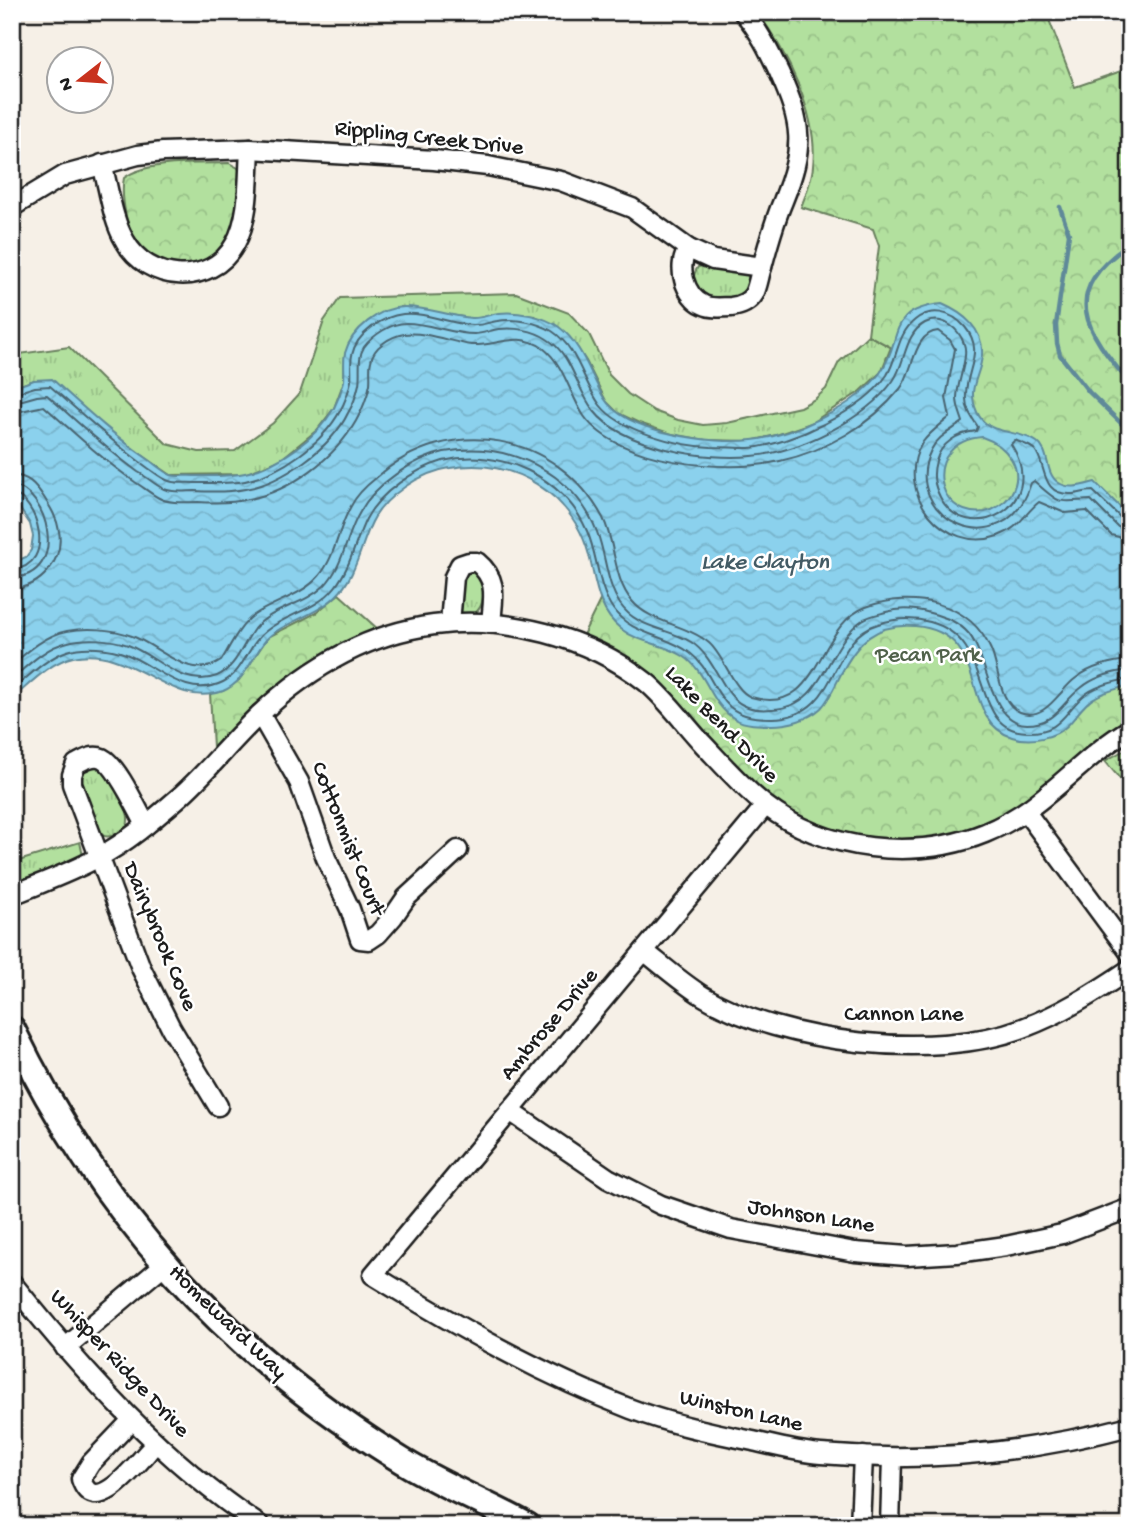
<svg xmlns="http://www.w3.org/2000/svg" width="1142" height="1538" font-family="'Gochi Hand',sans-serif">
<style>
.grass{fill:url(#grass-tufts);stroke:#677e5d;stroke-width:2}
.park{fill:url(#park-crowns);stroke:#677e5d;stroke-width:2}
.water{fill:url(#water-waves);stroke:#5f8999;stroke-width:2;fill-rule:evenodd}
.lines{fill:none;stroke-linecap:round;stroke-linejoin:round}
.shore{stroke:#486470;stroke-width:2}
.stream{stroke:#5f8999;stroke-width:4.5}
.street-casing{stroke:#1c1c1c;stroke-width:23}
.secondary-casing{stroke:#1c1c1c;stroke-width:30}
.street{stroke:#fff;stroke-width:18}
.secondary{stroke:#fff;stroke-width:24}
.labels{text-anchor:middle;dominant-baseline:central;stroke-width:5;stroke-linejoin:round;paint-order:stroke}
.street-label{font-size:23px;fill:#1c1c1c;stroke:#fff}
.park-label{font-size:23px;fill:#50614a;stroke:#fff}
.water-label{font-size:24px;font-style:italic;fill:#435b65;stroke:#fff}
</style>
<defs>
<pattern id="grass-tufts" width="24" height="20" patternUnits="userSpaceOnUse" patternTransform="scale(1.75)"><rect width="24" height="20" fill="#b2e09e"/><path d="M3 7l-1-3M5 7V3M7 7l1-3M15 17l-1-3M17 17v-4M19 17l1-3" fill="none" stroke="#98c088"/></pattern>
<pattern id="park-crowns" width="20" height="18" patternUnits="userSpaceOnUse" patternTransform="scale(1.75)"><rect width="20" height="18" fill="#b2e09e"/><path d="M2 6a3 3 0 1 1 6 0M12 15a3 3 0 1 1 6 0" fill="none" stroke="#98c088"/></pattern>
<pattern id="water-waves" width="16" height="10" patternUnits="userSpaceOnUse" patternTransform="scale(1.75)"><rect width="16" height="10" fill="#8bd1ed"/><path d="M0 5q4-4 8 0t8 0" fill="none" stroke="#77b3cb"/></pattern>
</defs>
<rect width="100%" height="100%" fill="#f6f0e7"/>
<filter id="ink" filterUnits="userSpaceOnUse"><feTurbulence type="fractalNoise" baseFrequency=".0143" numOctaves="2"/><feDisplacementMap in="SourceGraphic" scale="14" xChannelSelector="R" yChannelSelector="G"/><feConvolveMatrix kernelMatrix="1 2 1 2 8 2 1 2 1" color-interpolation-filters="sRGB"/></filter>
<g filter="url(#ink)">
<g class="grass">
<path d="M703,266C718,270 736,268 748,272L749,287C735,303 720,300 701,294C695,284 690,278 698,267Z"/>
<path d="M516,293L569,313L589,334L609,375L628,394L654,411L678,420L703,425L727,423L800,407L815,399L826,389L839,362L868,335L891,347L881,372L861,391L811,423L776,435L750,441L706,440L672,434L639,423L618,413L606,401L586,361L574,343L558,327L535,316L501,313L475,319L401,307L345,354L344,381L334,408L317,430L280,460L244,474L171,475L34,380L12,388V355L69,347L167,444L199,452L235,451L273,423L300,393L324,321L340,298Z"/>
<path d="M472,570L475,571C485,584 488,608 470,616L460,613L456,607L462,574Z"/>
<path d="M1130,747V791L1105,761Z"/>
<path d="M96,765C110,774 133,810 127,826C101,849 97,831 88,807C85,799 76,785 79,775C80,772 83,769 85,766Z"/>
<path d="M80,842L83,856L81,859L12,888V863Z"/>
</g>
<g class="park">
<path d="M757,12H1046L1075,87L1130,68V725L996,825L917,844L859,842L813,826L771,800L689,715L582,637L614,572L920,363L868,335L879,246L873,229L801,207C806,194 812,180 813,166C819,116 786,50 757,12Z"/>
<path d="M229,163L238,168L243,176L233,242L216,262L169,271C160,265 148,259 141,252C128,239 120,196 124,178C147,160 200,164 229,163Z"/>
<path d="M339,594L380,631L332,649L291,676L213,747L210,693L223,691L239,680L268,637L316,613Z"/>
</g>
<path class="water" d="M942,304C963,313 984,329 982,355C981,376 966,387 977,412C988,437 1017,428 1037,442C1051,452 1044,474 1059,483C1070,490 1083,485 1095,482L1130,517L1126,533L1130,548V685C1118,689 1105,691 1094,698C1083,704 1077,716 1068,725C1055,738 1030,743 1012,737C957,719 993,633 915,626C875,623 857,642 840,676C835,686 829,700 821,708C808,720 789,725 772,725C760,725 745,725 735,719C710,705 708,672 683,656C665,644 639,643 621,629C597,610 596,582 589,555C572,493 513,457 450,468C421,472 385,496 372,522C360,547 356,577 336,596C316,616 281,623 266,640C252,657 245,682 223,691C170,711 133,644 73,657C50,662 30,684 12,699V563L26,557L31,550L33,536L30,524L12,497V388L34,380L52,379C83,407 113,435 148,459C154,463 163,472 171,475C177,477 187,475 194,476C210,476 229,477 245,473C278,466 317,438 334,408C338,400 342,389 344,381C345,372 343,362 345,353C351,330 380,307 404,307C427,307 449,316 471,318C481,319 490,314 499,313C517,311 544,316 559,327C582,344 590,374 604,398C625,433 715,445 752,440C794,435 854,408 880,373C904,340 884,310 942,304ZM982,437C1006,445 1026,468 1011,494C1005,503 995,510 985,512C933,519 922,442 982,437Z"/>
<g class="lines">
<g class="shore">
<path d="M12,394L35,387L50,386C83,415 113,443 148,468C154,472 162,479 169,481C177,484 187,482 195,483C211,483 230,484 245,481C281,473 323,443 340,411C345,402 349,390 351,381C352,372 350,363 352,355C356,334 383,316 403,314C426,312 450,324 472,325C481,326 489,322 497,321C515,318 537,322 552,331C578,348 583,382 600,405C620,431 679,446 711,447C723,447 737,448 749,448C790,445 864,410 887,375C898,357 897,334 915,320C931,307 951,311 965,327C986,352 964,371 966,399C966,410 973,419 978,427L976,431C958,433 941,443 936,461C932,475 934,485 940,497C966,548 1051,508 1011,444L1015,440C1021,443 1030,445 1035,450C1047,465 1040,495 1071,494C1078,494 1086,491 1093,491L1122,519L1130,521"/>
<path d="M12,403L37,396L47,395C77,422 106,449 138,472C147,477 155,485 164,489C173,493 186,491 195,491C212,492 230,492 245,489C282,483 332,447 348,413C353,405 357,393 359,384C361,372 357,358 364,347C373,335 391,323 406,323C429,323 451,334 474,334C482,334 491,330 499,329C514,327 534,330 547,339C573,355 576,389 594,411C623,448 708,461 752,456C798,452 865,420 893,381C906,363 904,334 925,323C942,315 959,328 964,344C969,357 957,382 957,398C957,407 961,415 963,422C951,431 938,436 931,450C898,517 1005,570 1031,483L1034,481C1062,505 1054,502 1091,500L1118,527L1130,530"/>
<path d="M12,413L44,406C74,433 102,459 135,482C143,487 151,494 159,498C170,504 186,502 198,502C214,503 233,503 249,499C291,491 335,458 356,421C362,411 368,395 370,384C371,376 369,368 371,361C373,347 391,336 404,334C425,331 450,342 471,345C495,347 518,330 543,348C564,364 570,395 584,416C617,464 728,474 780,461C825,451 871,425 900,389C914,372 913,333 938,331L950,340L955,349L946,398L950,417C940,425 930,432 922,443C893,492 945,555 998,536C1019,529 1024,514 1039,502L1065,513L1087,511L1111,535L1130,540"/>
<path d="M12,475C28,476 35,484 43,496C50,507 57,517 59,531C64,560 41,588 12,589"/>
<path d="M12,486C47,488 71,575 12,578"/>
<path d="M12,494C36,497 59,565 12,570"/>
<path d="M12,665C28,651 46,635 67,631C87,627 113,629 132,636C160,646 190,682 221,661C230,646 240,625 254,615C275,601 303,595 319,576C336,556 338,528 351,506C356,496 367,485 376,478C448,413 557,432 603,518C616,544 613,579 632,601C650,623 686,624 709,643C724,656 734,691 751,697C821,718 815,626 866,607C912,590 971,602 991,650C999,668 999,704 1020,712C1046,722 1059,690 1076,678C1090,667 1112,661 1130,660"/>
<path d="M12,679C29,664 46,647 68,642C86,637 111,639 128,645C157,656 183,689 217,676C235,669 243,644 254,629C271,608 304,605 324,586C344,566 346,535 360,512C375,484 413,459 444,452C506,440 574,471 597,532C606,555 606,583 620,604C636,628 668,628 691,642C716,658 722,695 743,705C751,709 763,710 772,709C826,708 825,644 864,619C870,616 879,614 886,612C900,608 916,609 930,613C945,617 959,622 969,634C989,659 989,723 1027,724C1056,724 1061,703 1081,688C1094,677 1113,672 1130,670"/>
<path d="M12,690C29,676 45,659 67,651C84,645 110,648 126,654C158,667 187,700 223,682C244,672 248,644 266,631C288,613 317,610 335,587C351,567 355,541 366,519C380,492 415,469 443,461C500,447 564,477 587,531C598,556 597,586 613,609C632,636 666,634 690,653C709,667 713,692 730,707C742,717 757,718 772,718C842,717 827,639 878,624C896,618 912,617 930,622C998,640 967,731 1027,732C1063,733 1064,710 1087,693C1099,685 1116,681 1130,679"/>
</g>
<g class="stream">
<path d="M1060,207L1069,234L1056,325L1057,343L1060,355L1089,392L1130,432"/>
<path d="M1130,244C1059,291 1084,330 1130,383"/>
</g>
<g class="street-casing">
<g id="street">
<path d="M102,164C109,189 112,219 125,241C147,282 211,288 235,244C250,217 248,180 250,149"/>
<path d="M12,207L65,175L138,155L163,152L250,149L434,160L488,166L561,181L632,208L689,249L713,260L762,267C768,245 774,222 783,201C805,146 803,126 779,72C769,51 759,30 743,12"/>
<path d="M689,249C675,265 685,297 704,305C712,309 722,307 731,307C740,306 749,302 754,294C758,286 759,276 762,267"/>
<path d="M450,623L454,577L460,565L469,562H477C499,580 493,598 491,623"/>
<path d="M260,714L299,782L326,858L350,909L360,939L369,940L378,934L393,917L406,898L458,850"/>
<path d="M765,806L373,1275C456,1326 540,1374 631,1409C670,1424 712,1433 753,1441C775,1446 798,1452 821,1454C926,1463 1028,1453 1130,1426"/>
<path d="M1026,812L1130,953"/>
<path d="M146,825C137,809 117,765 102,758C93,754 84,760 76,764L72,775V784L141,968L171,1028L218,1106"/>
<path d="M12,895C41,883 70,873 97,858C126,843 153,820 177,799C207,773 231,741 260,714C309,668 366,634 434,625C506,616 588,636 646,682C666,698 685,725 704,745C723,765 743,788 765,805C825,852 916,861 985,833C1046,808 1076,761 1130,729"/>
<path d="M644,951C663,966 682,983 703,996C783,1044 935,1061 1023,1028C1061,1014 1096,992 1130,969"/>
<path d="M510,1111L608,1178L661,1205L731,1229L855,1252L907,1256L957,1253L1006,1246L1062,1234L1130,1208"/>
<path d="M12,1283C85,1374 163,1461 261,1526"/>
<path d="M65,1348L165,1264"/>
<path d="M132,1420L91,1463L81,1479C95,1523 141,1458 156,1443"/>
<path d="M860,1526L863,1456"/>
<path d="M890,1526L892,1458"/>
</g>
</g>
<g class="secondary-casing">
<path id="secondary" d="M12,1029C101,1213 223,1349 396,1457C438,1484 485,1502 528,1526"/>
</g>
<use href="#street" class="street"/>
<use href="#secondary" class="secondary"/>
</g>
</g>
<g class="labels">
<g class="street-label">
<text transform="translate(429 139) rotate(6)">Rippling Creek Drive</text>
<text transform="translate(721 725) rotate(46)">Lake Bend Drive</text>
<text transform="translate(347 839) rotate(68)">Cottonmist Court</text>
<text transform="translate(159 937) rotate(67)">Dairybrook Cove</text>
<text x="904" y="1015">Cannon Lane</text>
<text transform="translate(550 1025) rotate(-50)">Ambrose Drive</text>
<text transform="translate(811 1217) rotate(9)">Johnson Lane</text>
<text transform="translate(227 1323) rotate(44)">Homeward Way</text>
<text transform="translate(119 1364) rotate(47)">Whisper Ridge Drive</text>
<text transform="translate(741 1412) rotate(13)">Winston Lane</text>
</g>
<g class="park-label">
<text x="928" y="656">Pecan Park</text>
</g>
<g class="water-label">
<text x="765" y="563">Lake Clayton</text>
</g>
</g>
<rect width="1142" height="1538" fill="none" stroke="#fff" stroke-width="42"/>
<rect x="21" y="21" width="1100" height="1496" fill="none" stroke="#1c1c1c" stroke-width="2.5" filter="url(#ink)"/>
<g transform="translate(80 80) rotate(253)"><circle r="33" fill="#ffffff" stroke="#a4a4a4" stroke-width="2"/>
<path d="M0-5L12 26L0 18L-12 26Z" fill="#c8321e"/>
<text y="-10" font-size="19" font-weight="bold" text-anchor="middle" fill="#1c1c1c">N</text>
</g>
</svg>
